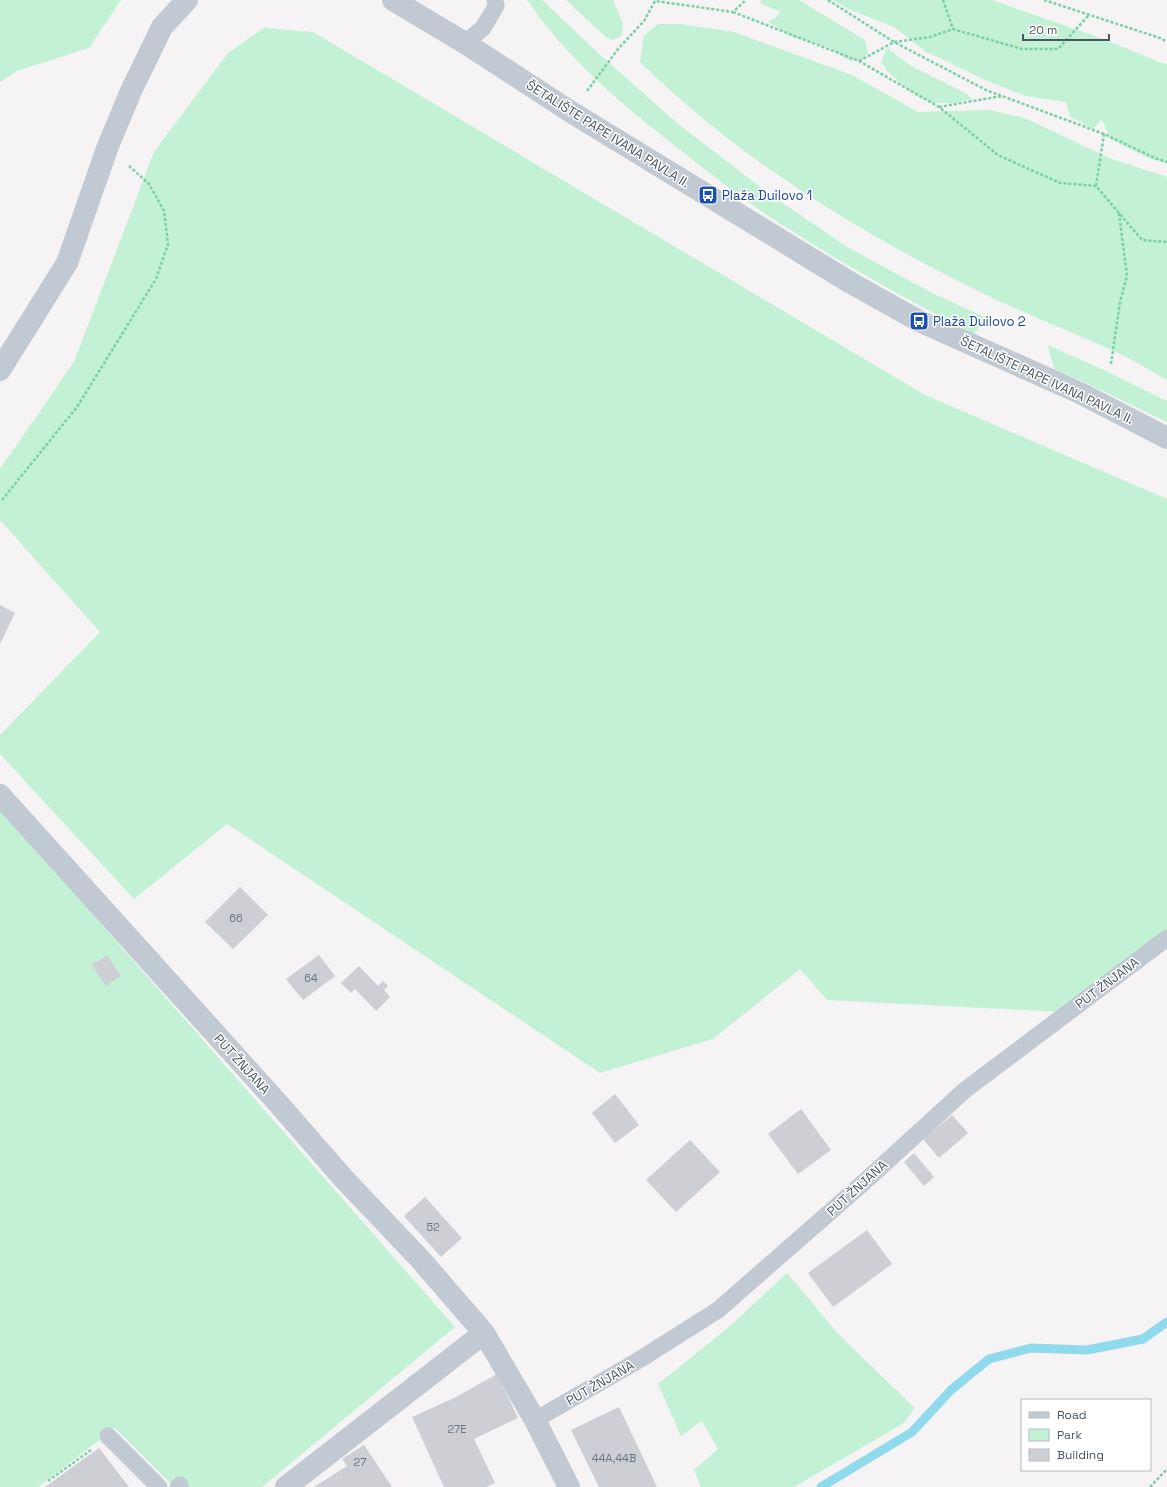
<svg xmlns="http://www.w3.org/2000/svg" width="1167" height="1487" font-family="'Space Grotesk',sans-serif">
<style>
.green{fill:#c3f1d5}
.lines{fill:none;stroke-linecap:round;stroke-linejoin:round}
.stream{stroke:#90daee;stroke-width:9}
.building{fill:#cdcfd5}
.path{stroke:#7ad0a6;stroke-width:2.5;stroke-dasharray:3 2;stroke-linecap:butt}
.lane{stroke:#c1cad2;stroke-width:17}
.street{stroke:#c1cad2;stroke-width:22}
.labels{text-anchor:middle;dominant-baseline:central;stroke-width:3;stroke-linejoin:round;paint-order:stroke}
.number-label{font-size:11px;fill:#6b747e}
.street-label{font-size:13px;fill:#4a5661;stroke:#fff}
.transit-label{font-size:13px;fill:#164399;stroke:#fff;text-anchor:start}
</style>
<rect width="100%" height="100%" fill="#f5f3f3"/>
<g class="green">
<path d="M0,0H121L89,48L17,71L0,82Z"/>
<path d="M527,0H542L596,51L678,124L772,196L849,248L934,294L987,318L974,334C912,302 851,269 792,231C749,205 710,173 670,142C617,100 565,56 527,0Z"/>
<path d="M566,0H613L623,24L622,35L613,40L606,37Z"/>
<path d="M762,0H799L865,40L868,53L861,59L850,61L827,47L789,36L768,21L776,18L780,12L760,3Z"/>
<path d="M832,0H992L1098,37L1167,65V163L1151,159L1110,139L1102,119L1093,129L1070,116L1066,102L1025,96L983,79L925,51L894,27L851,10Z"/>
<path d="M658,24H680L734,32L852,75L918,112L989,110L1025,118L1109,158L1167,177V380C1155,374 1144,366 1132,360C1088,338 1042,321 999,301C869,239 743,163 640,62L644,36Z"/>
<path d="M264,28L313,32L925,395L1167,499V935L1063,1012L827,1000L800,969L713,1039L600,1073L227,824L134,899L0,754V735L100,632L0,520V469L74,362L154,152L228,53Z"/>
<path d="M887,48L911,66L967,94L972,99L954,103H931L911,92L888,72L881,62Z"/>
<path d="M1048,345L1108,372L1167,401V422L1082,381L1054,369Z"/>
<path d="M0,809L455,1327L262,1487H174L115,1428L38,1487H0Z"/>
<path d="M787,1273L839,1335L915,1408L904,1423L794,1487H701L694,1470L718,1449L702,1421L681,1436L658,1384L729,1327Z"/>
</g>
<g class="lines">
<path class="stream" d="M821,1487L912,1432L951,1390L989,1359L1031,1348L1087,1350L1143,1339L1167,1322"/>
</g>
<g class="building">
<path d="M0,605L15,613L0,644Z"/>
<path d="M240,887L268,915L233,949L205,922Z"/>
<path d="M107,955L121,976L106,986L92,965Z"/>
<path d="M319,955L335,976L303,1000L286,979Z"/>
<path d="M359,966L378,986L383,981L388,986L384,990L390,997L376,1011L355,989L351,993L341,983Z"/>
<path d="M615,1094L639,1125L615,1143L592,1113Z"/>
<path d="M801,1109L831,1150L798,1174L768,1134Z"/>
<path d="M952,1115L968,1133L939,1158L923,1139Z"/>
<path d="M690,1140L720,1172L676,1212L646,1180Z"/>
<path d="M914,1153L934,1177L924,1186L904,1162Z"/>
<path d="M425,1197L462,1238L441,1257L404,1216Z"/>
<path d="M867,1230L892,1264L833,1307L808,1273Z"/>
<path d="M497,1374L518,1418L474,1439L495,1483L486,1487H444L412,1417L456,1397Z"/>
<path d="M619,1407L657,1487H599L571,1430Z"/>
<path d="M364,1445L392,1487H314L347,1466L342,1459Z"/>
<path d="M99,1448L129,1487H45Z"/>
</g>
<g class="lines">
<g class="path">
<path d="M828,0L894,42L986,90L1104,134L1155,158L1167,162"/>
<path d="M943,0L953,29"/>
<path d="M1044,0L1160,38L1167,42"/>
<path d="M733,12L859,61L939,107L998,155L1060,183L1096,186L1142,240L1167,242"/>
<path d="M859,61L894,42L930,37L953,29L1022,49H1058L1089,15"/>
<path d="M587,91L618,49L644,21L655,1L733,12L746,0"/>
<path d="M939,107L1002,96"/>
<path d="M1096,186L1104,134"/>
<path d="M1111,364L1120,302L1127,276L1119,213"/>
<path d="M2,500L77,407L156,279L168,244L164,211L149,184L128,165"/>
<path d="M48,1481L91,1450"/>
<path d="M1150,1487L1167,1469"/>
</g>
<g class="lane">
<path d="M465,43L483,28L496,6L495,0"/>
<path d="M535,1420L639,1360L718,1310L862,1184L965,1090L1167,938"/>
<path d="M108,1436L159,1487"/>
<path d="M178,1487L180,1485"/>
</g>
<g class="street">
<path d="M393,0L465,43L571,112L851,283L919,321L1080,393L1167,438"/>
<path d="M0,370L67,263L108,146L131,91L162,27L187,0"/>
<path d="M0,795L276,1101L344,1179L420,1259L484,1333L535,1420L569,1487"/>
<path d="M286,1487L484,1333"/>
</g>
</g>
<defs>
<g id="bus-square" transform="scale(1)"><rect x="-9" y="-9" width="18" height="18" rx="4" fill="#1a4fb4" stroke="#fff"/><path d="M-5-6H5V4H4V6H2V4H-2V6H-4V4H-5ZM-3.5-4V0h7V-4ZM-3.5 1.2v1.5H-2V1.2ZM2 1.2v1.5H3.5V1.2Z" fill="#fff"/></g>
</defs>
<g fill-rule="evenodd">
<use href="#bus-square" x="708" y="195"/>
<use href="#bus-square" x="919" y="321"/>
</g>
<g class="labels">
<g class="number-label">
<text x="236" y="918">66</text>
<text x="311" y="978">64</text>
<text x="433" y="1227">52</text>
<text x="457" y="1429">27E</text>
<text x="614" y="1458">44A,44B</text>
<text x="360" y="1462">27</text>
</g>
<g class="street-label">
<text transform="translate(608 134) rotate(32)">ŠETALIŠTE PAPE IVANA PAVLA II.</text>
<text transform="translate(1047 380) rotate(25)">ŠETALIŠTE PAPE IVANA PAVLA II.</text>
<text transform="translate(1107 983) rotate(-37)">PUT ŽNJANA</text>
<text transform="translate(242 1064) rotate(48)">PUT ŽNJANA</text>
<text transform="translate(857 1188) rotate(-42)">PUT ŽNJANA</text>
<text transform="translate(600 1383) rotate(-30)">PUT ŽNJANA</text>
</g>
<g class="transit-label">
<text x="722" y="195">Plaža Duilovo 1</text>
<text x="933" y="321">Plaža Duilovo 2</text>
</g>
</g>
<rect x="1021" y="1399" width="130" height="72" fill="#ffffff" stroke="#b7bbc0"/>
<rect x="1029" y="1412" width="20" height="6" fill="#c1cad2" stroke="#b7bbc0"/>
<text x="1057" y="1419" font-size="12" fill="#4a5661">Road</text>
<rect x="1029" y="1429" width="20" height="12" fill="#c3f1d5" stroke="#b7bbc0"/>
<text x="1057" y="1439" font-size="12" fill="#4a5661">Park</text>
<rect x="1029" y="1449" width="20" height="12" fill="#cdcfd5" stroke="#b7bbc0"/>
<text x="1057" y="1459" font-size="12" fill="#4a5661">Building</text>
<path d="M1023 34v6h86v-6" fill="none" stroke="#4a5661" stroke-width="2"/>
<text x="1029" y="34" font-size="12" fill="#4a5661" stroke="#ffffff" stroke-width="3" paint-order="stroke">20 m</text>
</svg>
